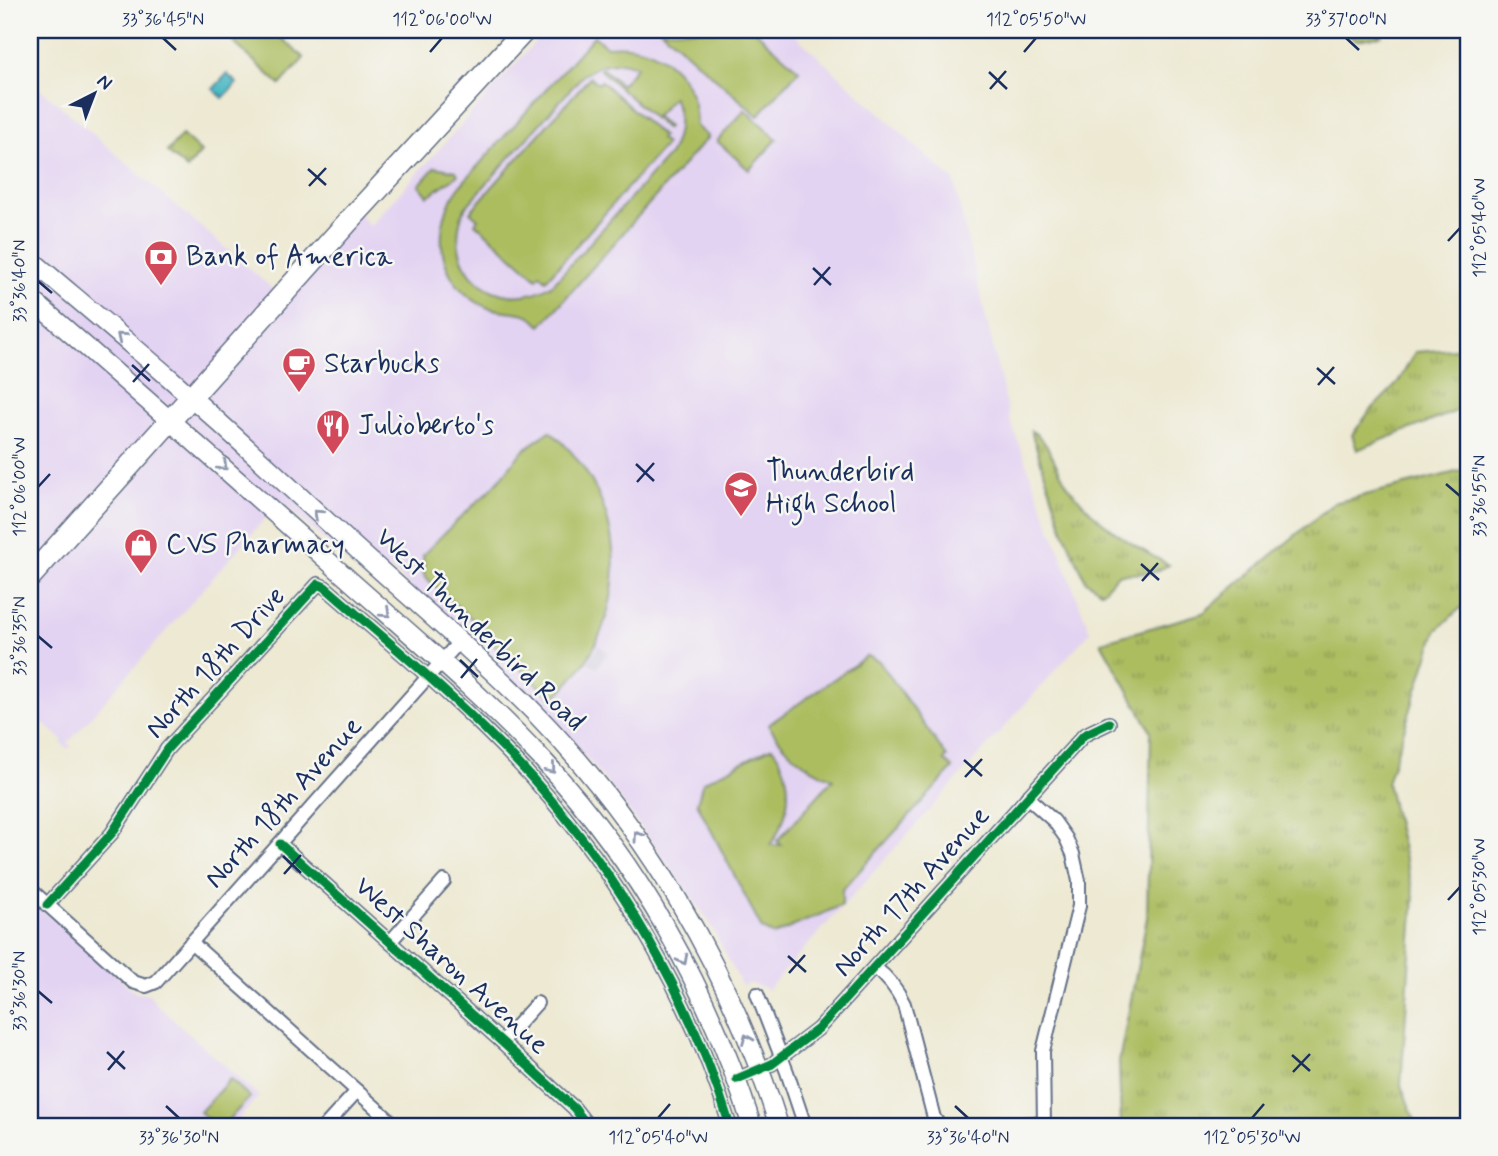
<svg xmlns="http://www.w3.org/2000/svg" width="1498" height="1156" font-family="Mynerve,sans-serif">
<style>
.built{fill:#e3d3f2}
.industrial{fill:#c6c0da}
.grass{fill:url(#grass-tufts);stroke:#64765f;stroke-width:2}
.park{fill:url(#park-crowns);stroke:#64765f;stroke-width:2}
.garden{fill:#acbd60;stroke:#64765f;stroke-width:2;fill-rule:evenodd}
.water{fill:url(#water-ripples);stroke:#327490;stroke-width:2}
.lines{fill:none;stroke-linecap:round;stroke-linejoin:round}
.minor-casing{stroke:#647087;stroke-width:16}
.secondary-casing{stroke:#647087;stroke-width:21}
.primary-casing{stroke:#647087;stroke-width:24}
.minor{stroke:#fff;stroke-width:12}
.secondary{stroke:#fff;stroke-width:18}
.primary{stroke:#fff;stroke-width:21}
.cycleway-casing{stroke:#f6f6f2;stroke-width:13}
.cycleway{stroke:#00873e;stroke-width:9}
.oneway{stroke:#8d97ae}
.ticks{fill:none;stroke:#1b2f5e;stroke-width:2.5}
.labels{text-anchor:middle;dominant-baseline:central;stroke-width:5;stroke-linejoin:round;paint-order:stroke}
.poi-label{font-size:28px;fill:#1b2f5e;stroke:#f6f6f2;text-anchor:start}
.street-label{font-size:28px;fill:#1b2f5e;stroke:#f6f6f2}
.neatline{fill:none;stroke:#1b2f5e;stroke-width:2.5}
.ticks-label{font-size:18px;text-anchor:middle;fill:#1b2f5e}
</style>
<defs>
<pattern id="grass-tufts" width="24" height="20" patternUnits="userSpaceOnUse" patternTransform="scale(1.75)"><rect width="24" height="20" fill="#acbd60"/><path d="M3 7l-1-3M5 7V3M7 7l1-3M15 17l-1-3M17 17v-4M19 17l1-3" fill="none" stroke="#8b9a52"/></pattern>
<pattern id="park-crowns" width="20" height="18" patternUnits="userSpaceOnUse" patternTransform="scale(1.75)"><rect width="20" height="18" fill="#acbd60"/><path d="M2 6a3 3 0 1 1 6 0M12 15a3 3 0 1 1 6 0" fill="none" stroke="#8b9a52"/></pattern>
<pattern id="water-ripples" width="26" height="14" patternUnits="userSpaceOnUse" patternTransform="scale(1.75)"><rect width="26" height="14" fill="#4ab8c3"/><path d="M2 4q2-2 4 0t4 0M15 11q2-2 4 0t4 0" fill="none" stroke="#3d96a2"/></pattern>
</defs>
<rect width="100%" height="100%" fill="#f6f6f2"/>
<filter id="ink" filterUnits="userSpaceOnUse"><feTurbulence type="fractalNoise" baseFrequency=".0143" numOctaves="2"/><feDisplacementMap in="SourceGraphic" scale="14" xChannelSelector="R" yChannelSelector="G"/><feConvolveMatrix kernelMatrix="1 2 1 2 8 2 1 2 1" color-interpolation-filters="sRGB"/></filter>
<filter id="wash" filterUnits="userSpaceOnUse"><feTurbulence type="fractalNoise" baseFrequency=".00686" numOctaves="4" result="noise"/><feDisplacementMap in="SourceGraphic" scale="28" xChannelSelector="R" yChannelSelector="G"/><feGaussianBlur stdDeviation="1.57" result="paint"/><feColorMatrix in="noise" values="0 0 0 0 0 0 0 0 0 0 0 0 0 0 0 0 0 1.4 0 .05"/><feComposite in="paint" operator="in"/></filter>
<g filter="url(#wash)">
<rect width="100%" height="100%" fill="#ede9d3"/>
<g class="built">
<path d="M546,30H789L954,181L1010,420L1090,632L768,989L749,983L742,986L708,920L619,797L570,738L391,569L376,586L280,501L90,718L68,743L71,746L68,749L61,743L63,740L30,712V80L281,296L357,212L370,226Z"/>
<path d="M30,899L136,993L149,994L157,1005L259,1096L232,1126H30Z"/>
</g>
<path class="industrial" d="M599,645L608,652L597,668L588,662Z"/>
<g class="grass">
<path d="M1338,30H1378L1382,36L1357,40Z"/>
<path d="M1468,348V404L1459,410L1357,450L1352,435L1370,411L1398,383L1415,352Z"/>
<path d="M1031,431C1049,439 1056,469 1067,484C1093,521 1131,545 1169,565L1152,573L1118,574L1102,592L1086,581L1065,535Z"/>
<path d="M1468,469V601L1436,631L1387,783L1414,896L1401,1085L1417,1126H1121L1119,1061L1147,918L1151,731L1101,642L1203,613L1334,503Z"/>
</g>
<path class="park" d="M182,135L201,152L187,169L167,152Z"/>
<g class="garden">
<path d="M244,30H272L304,58L280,85L233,42Z"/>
<path d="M661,30H754L799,70L758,116Z"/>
<path d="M594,36L606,46C658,41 696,73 696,126L708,137L541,326C537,323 533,317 528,315C521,311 498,312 486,307C437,285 429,226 460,186ZM622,62L637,66L621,85L602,68L600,70L666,129L668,127L656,116L673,97C682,116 679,135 670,154L552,285C496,318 438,267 465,208L583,75L601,65Z"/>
<path d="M590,77L598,84L601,81L662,136L660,139L666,144L546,280L540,274L537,278L475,223L478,219L470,212Z"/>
<path d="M745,110L777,139L749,170L717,141Z"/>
<path d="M435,167L456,171L458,175L428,196L419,185Z"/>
<path d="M550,431C617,487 634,582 588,658C579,673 565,686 554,699L489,641L486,632L424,576L423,555C443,534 463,514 485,495C500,482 510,464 524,450C532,443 542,437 550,431Z"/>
<path d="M867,656L879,661L947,757L944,760L953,768L842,890V905L774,935L762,929L697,803L703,782L772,747C796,777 791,816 770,845H781L777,841L833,779C803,767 786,751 768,725Z"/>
<path d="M230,1079L250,1097L223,1126H216L200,1112Z"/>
</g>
<path class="water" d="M227,74L237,83L223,98L213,89Z"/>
</g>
<g filter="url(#ink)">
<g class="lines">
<g class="minor-casing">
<g id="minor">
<path d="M1027,797L1054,821L1066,838L1073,854L1079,881V906L1043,1051L1044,1126"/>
<path d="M280,844L502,1042L574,1108L588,1126"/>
<path d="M30,889L133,982L146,986L156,982L459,642"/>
<path d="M47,905L112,833L167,749L318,584L325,587C395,648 469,708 532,778C621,877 691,999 730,1126"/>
<path d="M191,942L396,1126"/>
<path d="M390,942L444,881"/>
<path d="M875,968C889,978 897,989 904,1004L934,1118L940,1126"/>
<path d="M757,994L787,1072L805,1126"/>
<path d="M502,1042L537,1003"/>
<path d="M737,1079L772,1064L818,1029L1084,735L1109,723"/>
<path d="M325,1126L357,1091"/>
<path d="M978,1126L1044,1123"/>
</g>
</g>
<g class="secondary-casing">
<g id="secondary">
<path d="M30,259C77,299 125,339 172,380C235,436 296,493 358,550C417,604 478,655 534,712C648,829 730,971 779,1126"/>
<path d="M30,298C133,387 235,478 337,569C406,631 479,691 542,759C639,863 710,992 752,1126"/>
</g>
</g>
<g class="primary-casing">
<path id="primary" d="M30,577L347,223L525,30"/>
</g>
<use href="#minor" class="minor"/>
<use href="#secondary" class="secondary"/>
<use href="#primary" class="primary"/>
<g class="cycleway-casing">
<g id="cycleway">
<path d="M280,844L502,1042L574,1108L588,1126"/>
<path d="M47,905L112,833L167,749L318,584L325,587C395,648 469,708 532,778C621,877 691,999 730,1126"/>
<path d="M737,1079L772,1064L818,1029L1084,735L1109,723"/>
</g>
</g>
<use href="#cycleway" class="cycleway"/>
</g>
<defs><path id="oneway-chevron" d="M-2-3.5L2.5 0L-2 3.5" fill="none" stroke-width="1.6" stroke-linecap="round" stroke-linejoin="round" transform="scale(1.75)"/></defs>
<g class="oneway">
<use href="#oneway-chevron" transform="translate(121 337) rotate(-140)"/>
<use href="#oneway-chevron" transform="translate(223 466) rotate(42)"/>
<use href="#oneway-chevron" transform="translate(318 514) rotate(-138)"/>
<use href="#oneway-chevron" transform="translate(386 613) rotate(42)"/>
<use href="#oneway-chevron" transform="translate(551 769) rotate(50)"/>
<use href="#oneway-chevron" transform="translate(638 836) rotate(-125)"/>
<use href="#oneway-chevron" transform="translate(683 960) rotate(62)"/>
<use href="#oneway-chevron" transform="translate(747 1039) rotate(-112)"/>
</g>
</g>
<path class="ticks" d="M163,38L176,50M1346,38L1359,50M430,52L442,38M1024,52L1036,38M989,72L1007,89M990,89L1006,71M308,169L326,185M309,186L326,168M1448,241L1460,228M813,268L831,285M38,281L52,293M814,285L830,267M132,365L150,381M1317,368L1335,384M133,382L149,364M1318,385L1334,367M636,464L654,481M637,482L654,463M1446,484L1460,496M38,487L50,474M1141,564L1159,580M1142,581L1158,563M38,636L52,648M460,660L478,677M461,678L477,659M964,760L982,776M965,777L982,759M283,856L301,873M284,874L301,855M1448,900L1460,887M788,956L806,972M789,973L805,955M38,991L52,1003M107,1052L125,1069M1292,1055L1310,1071M108,1070L124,1051M1293,1072L1310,1054M166,1106L179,1118M955,1106L968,1118M658,1118L670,1104M1252,1118L1264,1104"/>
<defs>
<g id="bank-pin" transform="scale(1.75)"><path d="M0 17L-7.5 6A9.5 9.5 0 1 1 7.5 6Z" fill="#d1495b" stroke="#f6f6f2"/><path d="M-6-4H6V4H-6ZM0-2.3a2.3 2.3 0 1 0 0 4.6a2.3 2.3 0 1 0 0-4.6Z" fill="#fff"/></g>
<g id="cafe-pin" transform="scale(1.75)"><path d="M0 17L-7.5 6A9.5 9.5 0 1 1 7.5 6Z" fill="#d1495b" stroke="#f6f6f2"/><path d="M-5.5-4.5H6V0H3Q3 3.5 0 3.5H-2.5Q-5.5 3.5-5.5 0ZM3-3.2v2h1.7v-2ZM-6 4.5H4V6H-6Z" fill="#fff"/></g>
<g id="restaurant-pin" transform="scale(1.75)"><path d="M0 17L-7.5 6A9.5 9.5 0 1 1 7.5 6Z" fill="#d1495b" stroke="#f6f6f2"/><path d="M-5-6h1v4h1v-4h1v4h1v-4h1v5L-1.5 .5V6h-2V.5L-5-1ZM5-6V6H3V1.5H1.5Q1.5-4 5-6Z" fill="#fff"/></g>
<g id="school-pin" transform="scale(1.75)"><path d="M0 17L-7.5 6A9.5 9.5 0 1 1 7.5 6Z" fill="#d1495b" stroke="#f6f6f2"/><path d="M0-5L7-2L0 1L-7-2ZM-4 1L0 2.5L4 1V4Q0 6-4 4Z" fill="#fff"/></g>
<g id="shop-pin" transform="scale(1.75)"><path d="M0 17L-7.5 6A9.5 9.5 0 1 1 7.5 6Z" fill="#d1495b" stroke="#f6f6f2"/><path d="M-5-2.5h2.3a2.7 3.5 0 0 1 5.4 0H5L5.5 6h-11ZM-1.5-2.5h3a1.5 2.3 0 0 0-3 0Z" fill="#fff"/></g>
</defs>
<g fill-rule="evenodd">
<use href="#bank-pin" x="161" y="257"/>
<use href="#cafe-pin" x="299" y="364"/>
<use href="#restaurant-pin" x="333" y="426"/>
<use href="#school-pin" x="741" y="488"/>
<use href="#shop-pin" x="141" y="545"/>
</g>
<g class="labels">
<g class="poi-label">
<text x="186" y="257">Bank of America</text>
<text x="324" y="364">Starbucks</text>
<text x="358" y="426">Julioberto's</text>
<text x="766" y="472">Thunderbird<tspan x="766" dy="32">High School</tspan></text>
<text x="166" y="545">CVS Pharmacy</text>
</g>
<g class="street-label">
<text transform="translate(480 630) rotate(44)">West Thunderbird Road</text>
<text transform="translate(216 663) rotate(-48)">North 18th Drive</text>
<text transform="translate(284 803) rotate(-48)">North 18th Avenue</text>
<text transform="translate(912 892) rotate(-48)">North 17th Avenue</text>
<text transform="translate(451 966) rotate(42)">West Sharon Avenue</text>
</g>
</g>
<rect width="1498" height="1156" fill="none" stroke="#f6f6f2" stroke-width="77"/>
<g transform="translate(94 94) rotate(42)" stroke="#f6f6f2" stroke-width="5" paint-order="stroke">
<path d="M0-5L12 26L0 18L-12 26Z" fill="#1b2f5e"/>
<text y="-10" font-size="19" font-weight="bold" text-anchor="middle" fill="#1b2f5e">N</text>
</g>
<rect x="38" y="38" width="1422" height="1080" class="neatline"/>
<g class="ticks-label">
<text x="163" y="25">33°36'45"N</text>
<text x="442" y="25">112°06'00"W</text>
<text x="1036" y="25">112°05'50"W</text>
<text x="1346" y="25">33°37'00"N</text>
<text transform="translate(1479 228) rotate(-90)" y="6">112°05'40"W</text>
<text transform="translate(19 281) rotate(-90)" y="6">33°36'40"N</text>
<text transform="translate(19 487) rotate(-90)" y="6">112°06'00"W</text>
<text transform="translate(1479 496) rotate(-90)" y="6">33°36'55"N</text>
<text transform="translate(19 636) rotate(-90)" y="6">33°36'35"N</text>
<text transform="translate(1479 887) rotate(-90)" y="6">112°05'30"W</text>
<text transform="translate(19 991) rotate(-90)" y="6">33°36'30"N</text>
<text x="179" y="1143">33°36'30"N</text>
<text x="658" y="1143">112°05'40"W</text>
<text x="968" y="1143">33°36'40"N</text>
<text x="1252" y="1143">112°05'30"W</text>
</g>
</svg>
